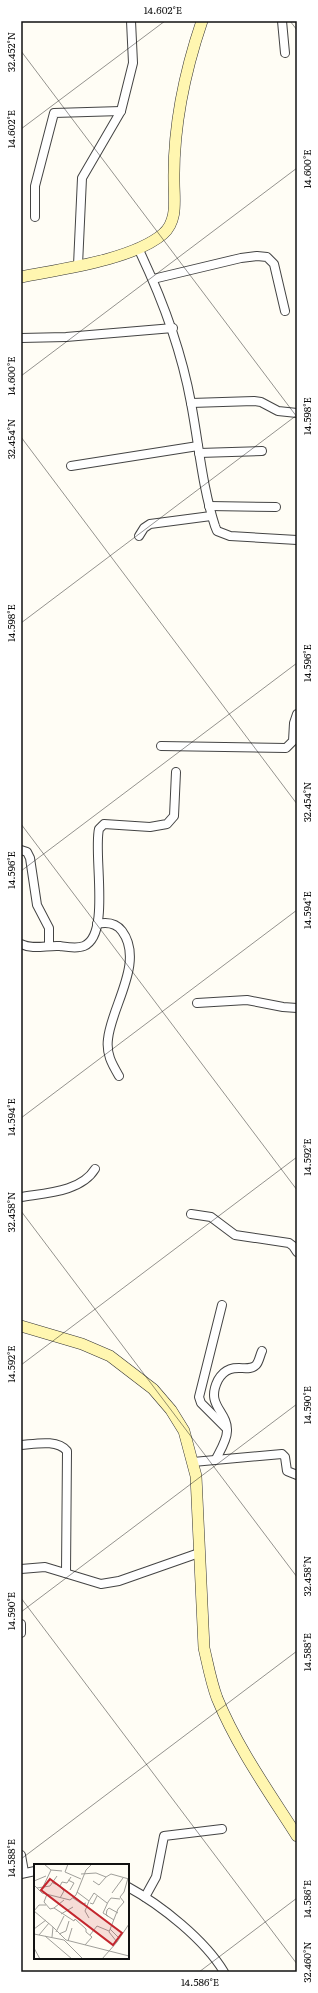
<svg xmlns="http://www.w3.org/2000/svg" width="318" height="1993" font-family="Literata,serif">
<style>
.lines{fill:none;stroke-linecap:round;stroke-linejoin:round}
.street-casing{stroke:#444;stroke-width:10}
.secondary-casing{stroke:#333;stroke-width:12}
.street{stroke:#fff;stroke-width:8}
.secondary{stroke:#fff6b0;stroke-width:11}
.ticks{fill:none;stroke:#111;stroke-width:1;stroke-opacity:0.45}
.inset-road{fill:none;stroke:#a09f9a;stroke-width:1}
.view{fill:#c4262e;fill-opacity:0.15;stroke:#c4262e;stroke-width:2}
.inset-edge{fill:none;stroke:#111;stroke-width:2}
.neatline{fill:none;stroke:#111;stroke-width:1.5}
.ticks-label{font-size:10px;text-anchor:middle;fill:#111}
</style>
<rect width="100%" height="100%" fill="#fffdf5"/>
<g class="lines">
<g class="street-casing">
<g id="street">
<path d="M282,21L285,53"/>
<path d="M35,217V186L54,113L121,111"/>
<path d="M138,248C162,298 181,348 191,403C199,445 202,486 215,526L217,531L230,536L297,540"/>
<path d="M78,265L82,178L121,111L133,63L131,21"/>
<path d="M153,279L241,258L257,256L267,257L274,264L285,311"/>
<path d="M21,338L66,337L173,328"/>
<path d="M191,403L254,401L261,402L278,411L297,413"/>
<path d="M199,453L262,451"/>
<path d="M71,466L198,446"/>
<path d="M209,506L276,507"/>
<path d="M139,536L144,528L150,524L211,516"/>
<path d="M161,746L286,748L293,741L294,723L297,714"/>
<path d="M21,850L27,852L30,858L37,905L49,928V946"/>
<path d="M97,924C106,922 116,923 122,931C145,962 111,1007 108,1039C106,1054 112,1064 119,1076"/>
<path d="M21,944C33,950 47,945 60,946C67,947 77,949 84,946C111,935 93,854 99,829L104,824L150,827L167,824L174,816L176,772"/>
<path d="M197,1003L247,1000L283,1007L297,1008"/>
<path d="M21,1197C45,1193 81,1192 95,1169"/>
<path d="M191,1214L211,1217L235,1235L289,1243L293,1246L297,1252"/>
<path d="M222,1305L199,1397L201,1403L226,1428"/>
<path d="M21,1445C35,1444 57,1439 67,1451L66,1573"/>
<path d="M216,1459C220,1451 227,1440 227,1431C228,1411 205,1406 218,1380C230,1359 247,1374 256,1365C259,1362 260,1355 262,1351"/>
<path d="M193,1462L282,1454L285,1457L287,1471L297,1475"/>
<path d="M21,1569L45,1567L101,1584L119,1581L199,1553"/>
<path d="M21,1624V1633"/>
<path d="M21,1855L24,1872"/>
<path d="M21,1874L35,1871"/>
<path d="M128,1887C161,1905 205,1940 224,1972"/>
<path d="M145,1897L156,1877L164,1836L222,1829"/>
</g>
</g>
<g class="secondary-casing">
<g id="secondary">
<path d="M21,277C61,269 132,260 163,234C178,221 174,200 174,182C173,126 184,74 202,21"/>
<path d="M21,1326L82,1344L110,1356L153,1389L171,1410L184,1431L196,1476L204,1648C208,1665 211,1682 217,1698C237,1747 269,1792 297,1836"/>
</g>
</g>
<use href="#street" class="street"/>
<use href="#secondary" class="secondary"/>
</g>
<path class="ticks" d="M290,21L297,30M21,51L297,417M21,129L165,21M21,376L297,168M21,437L297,804M21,623L297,415M21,824L297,1190M21,871L297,663M21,1118L297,910M21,1211L297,1577M21,1365L297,1157M21,1598L297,1964M21,1612L297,1404M21,1859L297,1651M199,1972L297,1898"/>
<g transform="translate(34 1864)">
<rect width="95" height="95" fill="#fffdf5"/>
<path class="inset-road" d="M10,0L17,6L28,7M34,0L31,8L47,15M47,10L62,9L72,13L77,10L95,15M34,16L40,19L36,26M0,17L12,12M59,17L65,21L72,13M19,19L26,22L28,18L33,19L37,13M0,21L8,29L36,36L42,31L52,6L58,0M9,23L17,6M3,24L16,22L23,12M43,28L55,37L60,29L73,39M78,29L89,14M13,30L10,38L16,45L20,44L40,57L41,55L52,65V68L58,73L51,81M26,34L30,27L27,24M39,34L48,40L52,39M56,39L59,40L63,32M20,44L30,36M0,47L19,63L18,73M0,47L5,41H12M27,50L39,43M74,52L69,49L74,38L77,34L86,35M55,54L51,47L55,37M80,56L72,51L73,46L75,44L84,49M19,63L32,76L95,92M0,65L12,56M76,65L85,74M22,68L30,52M0,70L30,76L49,95M25,70L32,67L35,57M5,71L15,59M56,71L63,62L75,67M11,72L38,95M34,77L38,64M83,78L95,60M0,84L6,95M68,95L83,78L75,68L84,45L90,38L86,33L90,28L94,14"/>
<path class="view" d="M16,15L88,69L79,81L7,26Z"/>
<rect width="95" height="95" class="inset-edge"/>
</g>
<rect width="318" height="1993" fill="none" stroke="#ffffff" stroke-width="44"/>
<rect x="22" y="22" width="274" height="1949" class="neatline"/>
<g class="ticks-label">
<text x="163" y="14">14.602°E</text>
<text transform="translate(11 52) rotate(-90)" y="4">32.452°N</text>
<text transform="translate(11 129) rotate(-90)" y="4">14.602°E</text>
<text transform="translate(307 169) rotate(-90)" y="4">14.600°E</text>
<text transform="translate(11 376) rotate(-90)" y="4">14.600°E</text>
<text transform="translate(307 416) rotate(-90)" y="4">14.598°E</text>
<text transform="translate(11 439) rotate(-90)" y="4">32.454°N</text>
<text transform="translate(11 623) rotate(-90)" y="4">14.598°E</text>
<text transform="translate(307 663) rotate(-90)" y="4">14.596°E</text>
<text transform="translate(307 802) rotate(-90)" y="4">32.454°N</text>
<text transform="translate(11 870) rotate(-90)" y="4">14.596°E</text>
<text transform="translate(307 910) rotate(-90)" y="4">14.594°E</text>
<text transform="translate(11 1117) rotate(-90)" y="4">14.594°E</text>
<text transform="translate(307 1157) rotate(-90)" y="4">14.592°E</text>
<text transform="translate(11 1212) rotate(-90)" y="4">32.458°N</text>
<text transform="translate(11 1364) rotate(-90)" y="4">14.592°E</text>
<text transform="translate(307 1405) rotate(-90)" y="4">14.590°E</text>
<text transform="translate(307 1576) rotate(-90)" y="4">32.458°N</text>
<text transform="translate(11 1611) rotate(-90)" y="4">14.590°E</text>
<text transform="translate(307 1652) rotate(-90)" y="4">14.588°E</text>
<text transform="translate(11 1858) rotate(-90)" y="4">14.588°E</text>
<text transform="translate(307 1899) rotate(-90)" y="4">14.586°E</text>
<text transform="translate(307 1962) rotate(-90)" y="4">32.460°N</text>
<text x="200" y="1986">14.586°E</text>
</g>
</svg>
